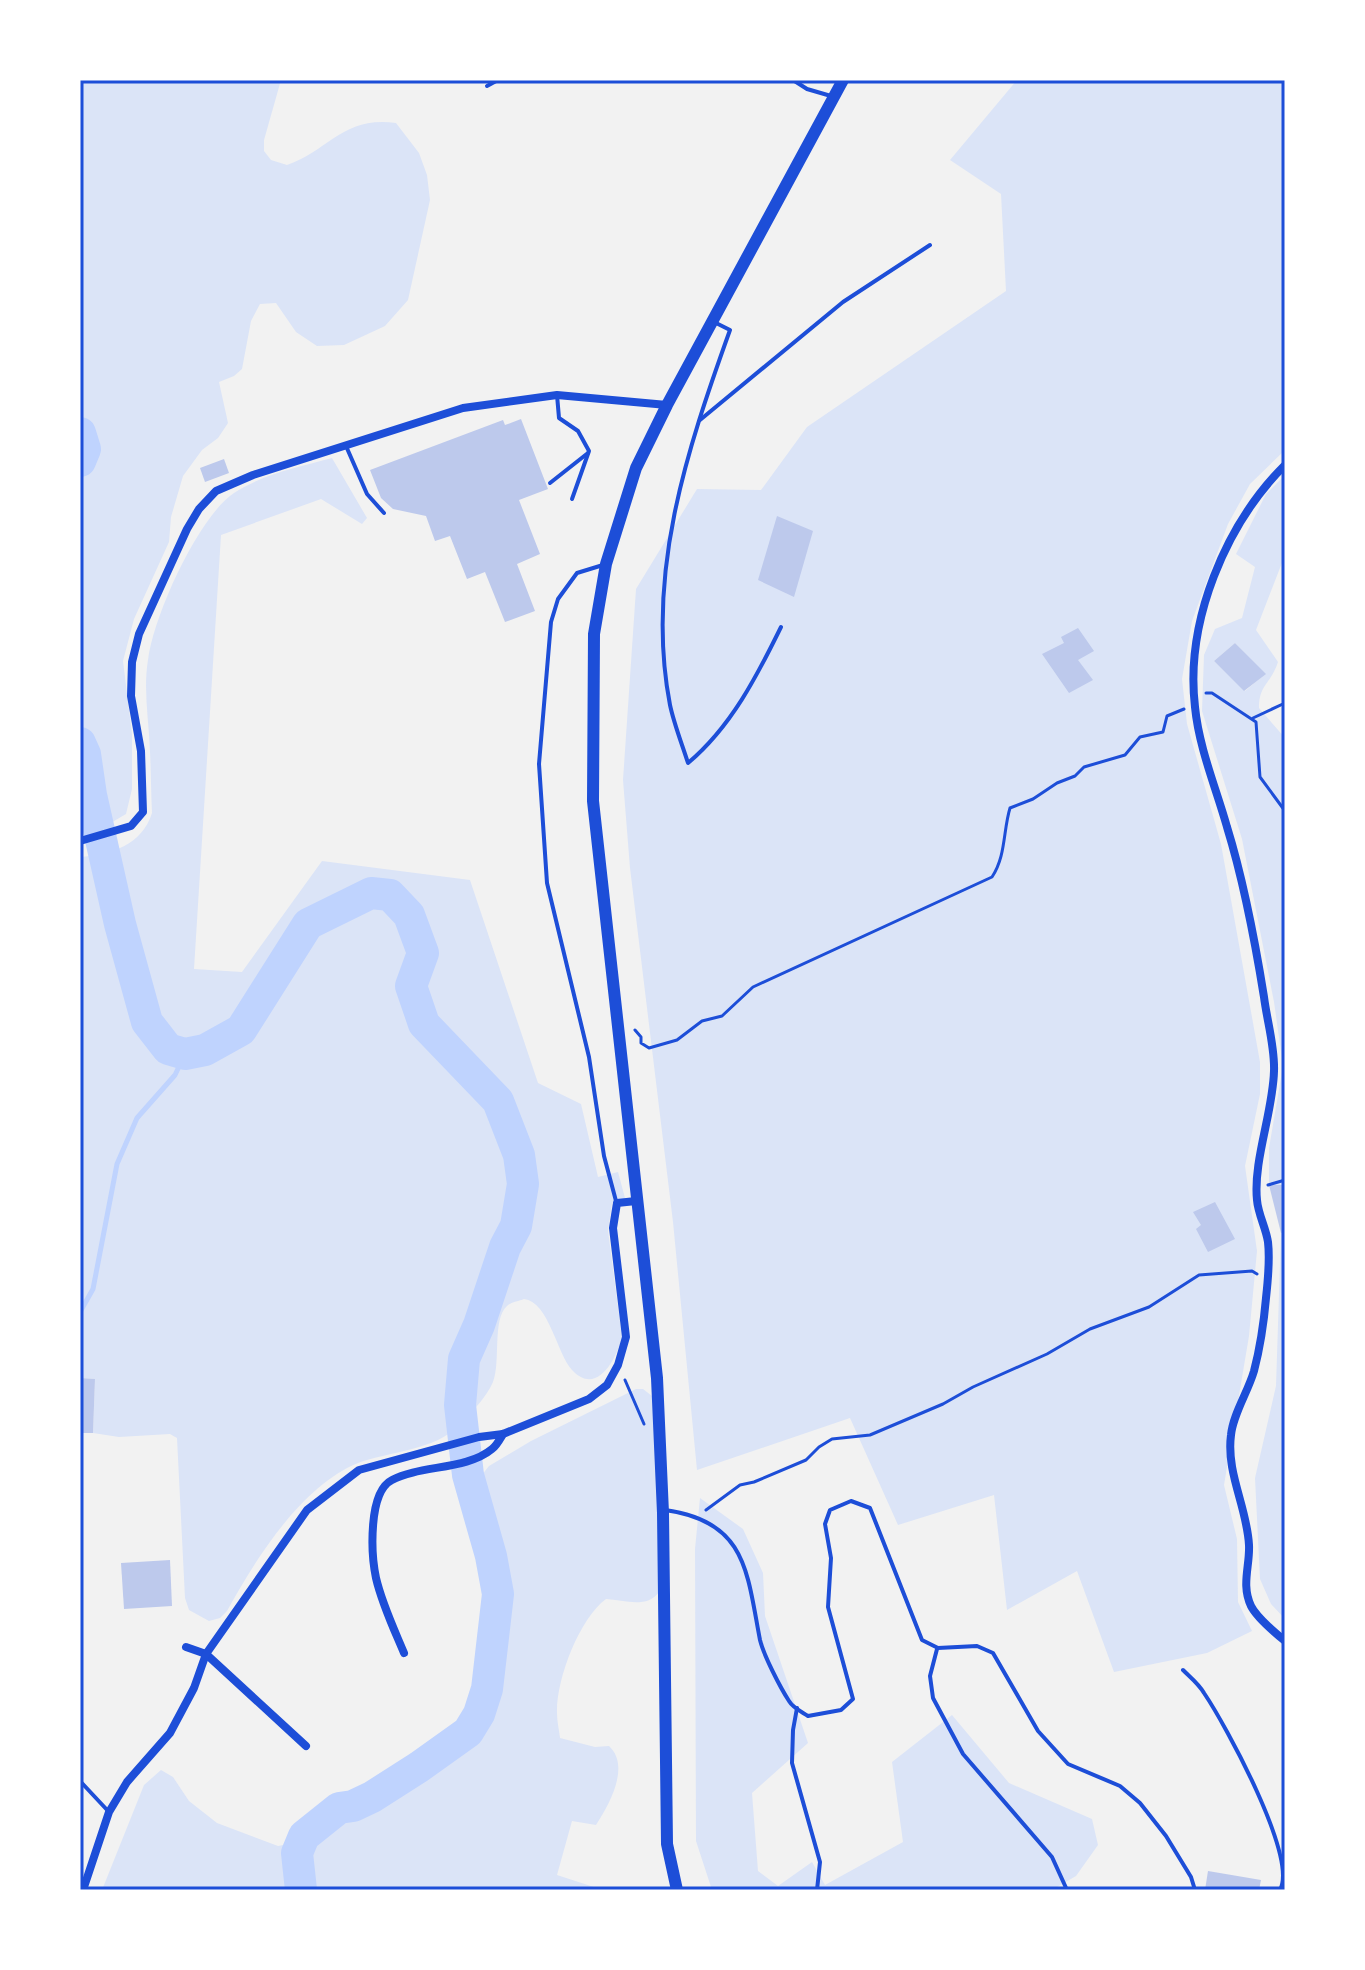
<svg xmlns="http://www.w3.org/2000/svg" width="1365" height="1970" font-family="Bitter,serif">
<style>
.green{fill:#dbe4f7;fill-rule:evenodd}
.lines{fill:none;stroke-linecap:round;stroke-linejoin:round}
.stream{stroke:#bfd3fe;stroke-width:5}
.river{stroke:#bfd3fe;stroke-width:32}
.building{fill:#bdc9ec}
.path{stroke:#1d4ed8;stroke-width:3}
.service{stroke:#1d4ed8;stroke-width:4}
.minor{stroke:#1d4ed8;stroke-width:8}
.primary{stroke:#1d4ed8;stroke-width:12}
.neatline{fill:none;stroke:#1d4ed8;stroke-width:3}
</style>
<rect width="100%" height="100%" fill="#f2f2f2"/>
<g class="green">
<path d="M80,80H281L264,140V151L271,160L287,165C330,150 343,116 396,123L419,153L427,175L430,200L408,300L385,326L344,345L317,346L296,332L276,303L260,304L251,321L242,369L234,376L219,382L228,423L218,438L202,450L183,476L171,517L169,542L134,619L123,661L132,734V789L126,814L109,824L80,830Z"/>
<path d="M1017,80H1285V450L1250,484L1228,524L1192,621L1182,679L1187,724L1221,844L1260,1062V1094L1245,1166L1257,1251L1249,1336L1224,1485L1237,1539L1238,1602L1252,1631L1207,1653L1114,1672L1077,1571L1007,1610L994,1495L898,1525L850,1418L697,1470L673,1222L630,868L623,780L636,589L697,489L761,490L807,427L1006,291L1001,194L950,160Z"/>
<path d="M332,458L367,518L362,524L321,499L221,535L194,969L242,972L322,861L470,880L538,1083L581,1104L598,1177L618,1172L625,1198L612,1203L608,1231L622,1337C617,1358 597,1397 572,1370C557,1354 549,1302 524,1299C519,1301 511,1302 507,1306C492,1319 501,1362 493,1382C486,1398 471,1413 459,1425C437,1450 387,1452 358,1463C301,1486 255,1560 227,1611L220,1618L209,1621L189,1610L185,1598L177,1438L170,1434L119,1437L93,1433L95,1379L80,1378V857C111,855 142,845 152,813C151,793 151,772 150,752C149,721 143,690 148,660C153,617 198,517 234,493C263,474 299,467 332,458Z"/>
<path d="M1285,475V555L1256,630L1278,662C1271,684 1259,684 1259,708L1285,738V1185H1269V1148L1283,1066L1274,1002L1242,839L1202,711L1204,655L1215,629L1242,618L1255,567L1236,554L1266,494ZM1235,643L1265,674L1245,691L1214,661Z"/>
<path d="M1285,1232V1619L1271,1604L1260,1579L1255,1478L1276,1386L1281,1233Z"/>
<path d="M636,1389H643L652,1396L659,1506V1592C647,1609 624,1600 606,1599C579,1619 556,1680 557,1713C557,1721 559,1730 560,1738L595,1747L609,1746C631,1766 609,1805 596,1825L572,1821L557,1875L603,1890H102L144,1785L161,1770L173,1777L189,1801L217,1823L278,1846L318,1838L340,1820L376,1804L467,1741L488,1719L497,1679L504,1614L505,1576L492,1538L480,1486L481,1476L489,1466L531,1441Z"/>
<path d="M700,1498L743,1529L763,1573L765,1616L808,1743L752,1793L758,1871L778,1886L812,1862L825,1885L903,1842L892,1762L952,1715L1009,1783L1092,1819L1098,1845L1076,1876L1052,1890H712L696,1841L695,1549Z"/>
</g>
<g class="lines">
<g class="stream">
<path d="M80,1312L93,1289L117,1164L137,1118L175,1075L185,1054"/>
<path d="M80,1370L81,1381"/>
</g>
<g class="river">
<path d="M80,433L85,449L80,461"/>
<path d="M80,743L85,754L91,795L120,924L147,1022L168,1049L185,1054L205,1050L241,1030L308,924L371,893L390,895L409,915L423,953L411,986L424,1024L498,1101L519,1155L523,1184L516,1226L505,1247L479,1325L464,1359L460,1405L468,1475L491,1556L498,1594L487,1689L479,1714L468,1732L419,1767L372,1797L353,1806L339,1808L304,1836L297,1853L301,1890"/>
</g>
</g>
<g class="building">
<path d="M521,419L548,489L519,500L540,554L517,564L535,611L505,622L485,572L467,579L450,536L435,541L426,516L393,509L381,498L370,470L503,420L505,425Z"/>
<path d="M224,459L229,473L205,482L200,468Z"/>
<path d="M777,516L813,531L794,597L758,580Z"/>
<path d="M1078,628L1094,651L1078,660L1093,680L1069,693L1042,654L1064,643L1061,637Z"/>
<path d="M1235,643L1266,674L1244,691L1214,661Z"/>
<path d="M1269,1185H1285V1232L1281,1233Z"/>
<path d="M1215,1202L1235,1239L1208,1252L1196,1229L1201,1225L1193,1212Z"/>
<path d="M80,1378L95,1379L93,1433H80Z"/>
<path d="M170,1560L172,1606L124,1609L121,1563Z"/>
<path d="M1208,1871L1261,1880L1259,1890H1205Z"/>
</g>
<g class="lines">
<g class="path">
<path d="M1206,693H1212L1256,722L1260,777L1285,811"/>
<path d="M1253,718L1285,703"/>
<path d="M635,1030L641,1037V1043L649,1048L677,1040L702,1021L722,1016L753,987L992,877C1006,856 1003,831 1010,808L1033,799L1057,783L1075,776L1084,767L1125,755L1140,737L1163,732L1167,716L1184,709"/>
<path d="M1268,1185L1285,1180"/>
<path d="M625,1380L644,1424"/>
<path d="M706,1510L740,1485L754,1482L806,1460L819,1447L832,1439L870,1435L943,1404L973,1387L1047,1354L1090,1329L1149,1307L1199,1275L1252,1271L1257,1274"/>
</g>
<g class="service">
<path d="M793,80L807,89L831,96"/>
<path d="M487,86L498,80"/>
<path d="M714,322L730,330C687,450 645,575 670,705C674,724 682,744 688,763C731,727 757,676 781,627"/>
<path d="M557,395L559,418L578,431L589,451L572,499"/>
<path d="M700,420L843,302L930,245"/>
<path d="M346,446L367,494L384,513"/>
<path d="M550,483L588,453"/>
<path d="M603,565L577,573L558,599L551,622L539,764L547,883L589,1057L604,1156L616,1201"/>
<path d="M665,1510C747,1521 747,1573 760,1640C764,1656 780,1687 789,1701C793,1708 802,1712 808,1716L841,1710L853,1699L828,1607L831,1558L825,1524L830,1510L851,1501L870,1508L922,1640L938,1648L977,1646L993,1653L1038,1731L1068,1764L1120,1786L1140,1803L1166,1836L1191,1877L1195,1890"/>
<path d="M937,1649L930,1676L933,1698L963,1754L1052,1857L1067,1890"/>
<path d="M1183,1670C1190,1677 1199,1684 1204,1693C1225,1724 1298,1857 1280,1890"/>
<path d="M797,1708L793,1730L792,1763L820,1862L817,1890"/>
<path d="M80,1781L109,1812"/>
</g>
<g class="minor">
<path d="M1285,465C1225,525 1185,622 1195,707C1199,748 1216,788 1227,827C1244,882 1255,941 1264,997C1267,1021 1275,1047 1274,1071C1273,1112 1253,1161 1257,1200C1258,1214 1266,1228 1268,1242C1270,1259 1268,1280 1266,1298C1264,1321 1260,1348 1254,1371C1248,1392 1233,1414 1231,1435C1226,1473 1247,1507 1249,1545C1250,1566 1241,1585 1251,1606C1257,1618 1274,1632 1285,1641"/>
<path d="M80,841L131,826L143,812L141,751L131,696L132,662L139,634L187,529L199,509L216,491L253,475L463,408L557,395L667,405"/>
<path d="M186,1647L206,1654L306,1746"/>
<path d="M404,1653C394,1629 382,1604 376,1578C371,1554 368,1492 392,1480C420,1465 467,1470 492,1449C497,1445 500,1439 503,1434"/>
<path d="M83,1890L109,1812L127,1782L170,1733L194,1688L206,1654L307,1510L359,1470L479,1437L503,1434L589,1399L607,1385L618,1365L626,1337L613,1228L617,1203L636,1201"/>
</g>
<path class="primary" d="M677,1890L667,1844L663,1513L657,1378L593,801L594,634L606,564L636,468L667,405L843,80"/>
</g>
<rect width="1365" height="1970" fill="none" stroke="#ffffff" stroke-width="164"/>
<rect x="82" y="82" width="1201" height="1806" class="neatline"/>
</svg>
